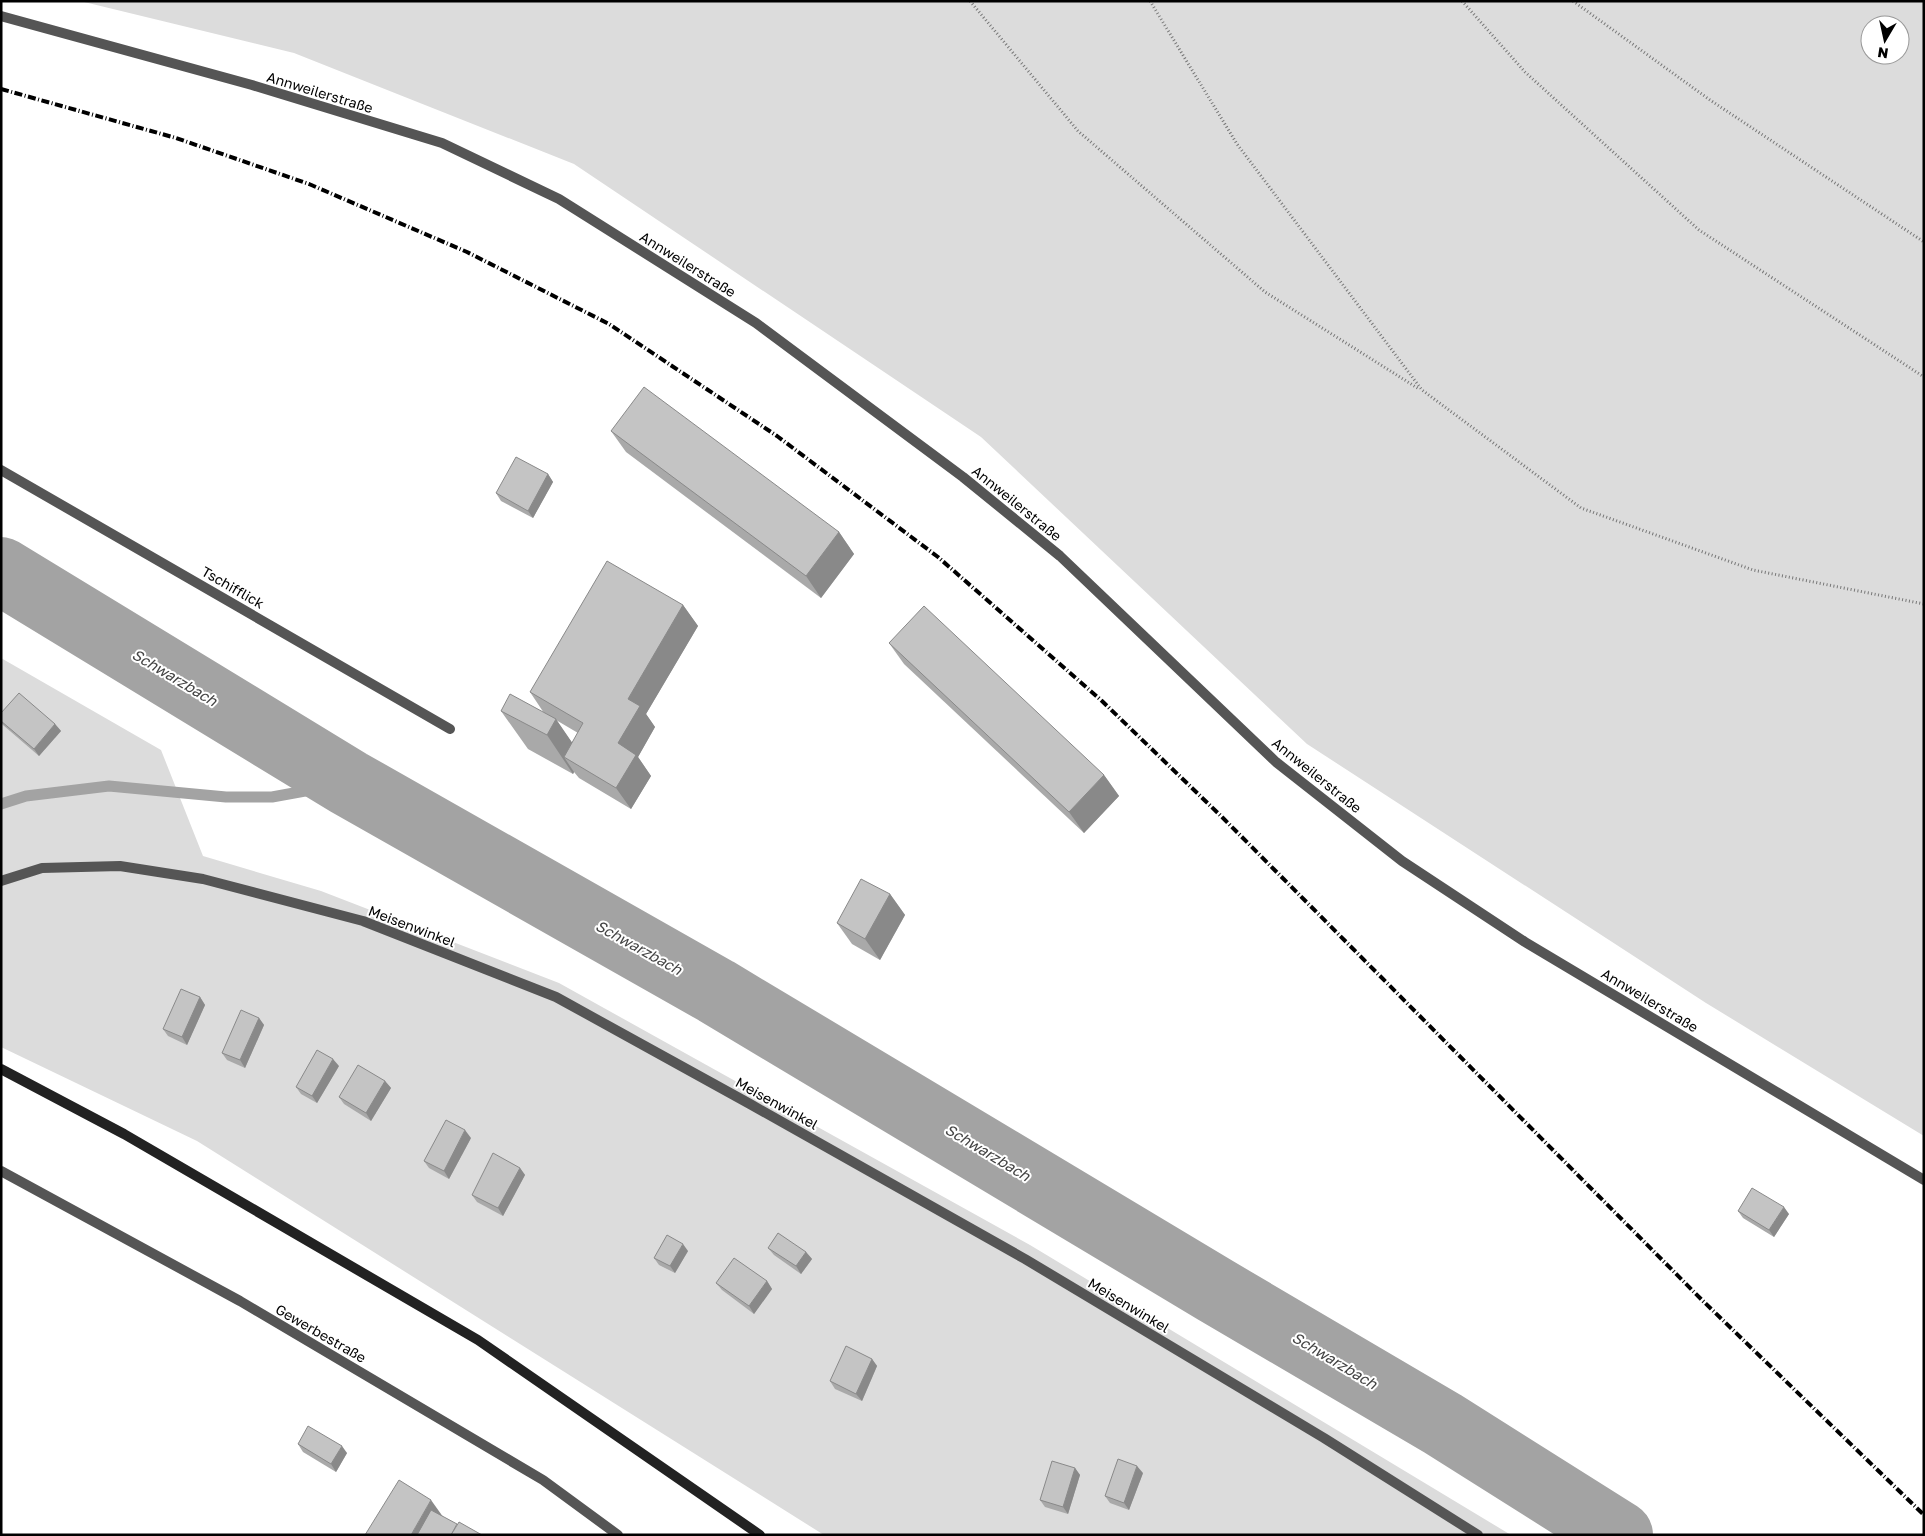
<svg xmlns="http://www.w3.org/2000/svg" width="1925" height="1536" font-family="'Golos Text',sans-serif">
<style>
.green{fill:#dcdcdc;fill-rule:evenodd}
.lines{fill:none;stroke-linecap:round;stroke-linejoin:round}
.stream{stroke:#a3a3a3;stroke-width:11}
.river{stroke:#a3a3a3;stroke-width:68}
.path{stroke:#777;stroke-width:3;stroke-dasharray:1 2.5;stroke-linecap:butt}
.service{stroke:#555;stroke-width:10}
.minor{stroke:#555;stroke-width:10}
.tertiary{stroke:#555;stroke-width:10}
.secondary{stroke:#222;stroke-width:10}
.rail{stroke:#000;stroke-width:4;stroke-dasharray:8 2.5 1 2.5;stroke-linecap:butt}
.wall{fill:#a9a9a9;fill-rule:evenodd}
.shaded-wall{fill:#898989}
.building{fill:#c4c4c4;stroke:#898989}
.labels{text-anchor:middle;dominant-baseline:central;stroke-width:4;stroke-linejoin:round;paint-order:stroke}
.street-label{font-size:14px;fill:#000;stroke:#fff}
.water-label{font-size:15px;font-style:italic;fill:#444;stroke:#fff}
</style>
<rect width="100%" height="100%" fill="#fff"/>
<g class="green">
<path d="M80,1H1924V1136L1706,1003L1307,744L981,437L574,164L294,53ZM1870,25H1900V55H1870Z"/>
<path d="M1,658L161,750L203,856L321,891L559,983L1030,1245L1511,1535H824L197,1141L1,1047Z"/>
</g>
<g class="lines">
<path class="stream" d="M1,804L26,796L109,786L226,797H272L349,783"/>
<path class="river" d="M1,571L349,783L716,991L1215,1290L1443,1424L1619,1535"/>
<g class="path">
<path d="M970,1L1078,131L1265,292L1419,389"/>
<path d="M1150,1L1237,144L1422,390L1581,508L1753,570L1924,604"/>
<path d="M1462,1L1525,72L1699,230L1924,377"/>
<path d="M1573,1L1710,100L1924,242"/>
</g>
<path class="service" d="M1,881L42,868L120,866L203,879L363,921L556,997L750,1104L1025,1259L1324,1438L1478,1535"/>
<g class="minor">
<path d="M1,470L450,729"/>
<path d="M1,1171L240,1301L543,1480L618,1535"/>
</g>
<path class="tertiary" d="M1,16L252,85L442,143L559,199L756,323L963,477L1060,556L1276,762L1402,861L1525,942L1924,1180"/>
<path class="secondary" d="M1,1069L124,1134L478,1340L760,1535"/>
<path class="rail" d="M1,89L176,138L309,184L467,252L609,324L777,436L938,557L1102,701L1223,818L1703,1301L1924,1515"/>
</g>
<g class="wall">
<path d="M611,431L839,532L854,554L821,598L626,452Z"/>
<path d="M548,474L553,482L533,518L501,501L496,493Z"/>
<path d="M683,605L698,626L646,714L655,727L638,757L651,776L631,809L579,778L574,772L573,774L528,749L501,711L544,713L530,692ZM556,720L578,733L572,743Z"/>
<path d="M889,643L1104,775L1119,796L1084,833L904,664Z"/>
<path d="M1,713L55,724L61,731L39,756L3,725L1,723Z"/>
<path d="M890,894L905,915L880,960L852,944L837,923Z"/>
<path d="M200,997L205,1005L187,1045L168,1036L163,1029Z"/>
<path d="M259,1018L264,1025L245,1068L227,1060L222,1053Z"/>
<path d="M339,1066L317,1103L301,1094L296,1087Z"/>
<path d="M385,1081L391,1088L371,1121L344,1104L339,1097Z"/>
<path d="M471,1138L449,1179L429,1168L424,1161Z"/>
<path d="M520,1168L525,1175L503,1216L477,1202L472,1195Z"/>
<path d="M1738,1211L1789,1214L1774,1237L1743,1218Z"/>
<path d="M768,1248L806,1252L812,1259L801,1274L774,1255Z"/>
<path d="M688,1251L675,1273L659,1265L654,1258Z"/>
<path d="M767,1281L772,1289L754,1314L722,1290L716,1283Z"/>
<path d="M872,1359L877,1366L862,1401L835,1389L830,1381Z"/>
<path d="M298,1444L347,1453L336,1472L303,1452Z"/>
<path d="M1075,1468L1080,1475L1068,1514L1045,1507L1040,1500Z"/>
<path d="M1143,1473L1129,1510L1110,1503L1105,1496Z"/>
</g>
<g class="shaded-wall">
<path d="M548,474L553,482L533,518L528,511Z"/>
<path d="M839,532L854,554L821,598L806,576Z"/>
<path d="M683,605L698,626L646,714L655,727L638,757L651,776L631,809L616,788L618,743L628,699Z"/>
<path d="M556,719L582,757H564L574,772L573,774L547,735Z"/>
<path d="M55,724L61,731L39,756L34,749Z"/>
<path d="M1104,775L1119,796L1084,833L1069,812Z"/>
<path d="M890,894L905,915L880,960L865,939Z"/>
<path d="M200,997L205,1005L187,1045L182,1037Z"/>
<path d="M259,1018L264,1025L245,1068L240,1060Z"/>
<path d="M333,1059L339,1066L317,1103L312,1096Z"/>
<path d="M385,1081L391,1088L371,1121L366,1113Z"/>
<path d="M465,1130L471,1138L449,1179L444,1171Z"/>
<path d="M520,1168L525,1175L503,1216L498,1208Z"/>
<path d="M1784,1207L1789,1214L1774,1237L1769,1230Z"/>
<path d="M683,1244L688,1251L675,1273L670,1266Z"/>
<path d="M806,1252L812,1259L801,1274L796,1266Z"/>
<path d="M767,1281L772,1289L754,1314L749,1306Z"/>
<path d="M872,1359L877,1366L862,1401L856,1394Z"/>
<path d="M342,1446L347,1453L336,1472L331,1464Z"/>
<path d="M1137,1466L1143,1473L1129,1510L1124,1503Z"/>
<path d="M1075,1468L1080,1475L1068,1514L1063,1507Z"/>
<path d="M431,1500L446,1521L438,1535H411Z"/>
</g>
<g class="building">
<path d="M644,387L839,532L806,576L611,431Z"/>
<path d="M516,457L548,474L528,511L496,493Z"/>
<path d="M607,561L683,605L628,699L640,706L618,743L636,755L616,788L564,757L583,723L530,692Z"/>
<path d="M924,606L1104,775L1069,812L889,643Z"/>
<path d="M19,693L55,724L34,749L1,721V713Z"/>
<path d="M510,694L556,719L547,735L501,711Z"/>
<path d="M861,879L890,894L865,939L837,923Z"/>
<path d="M181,989L200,997L182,1037L163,1029Z"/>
<path d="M241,1010L259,1018L240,1060L222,1053Z"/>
<path d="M317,1050L333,1059L312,1096L296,1087Z"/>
<path d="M358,1065L385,1081L366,1113L339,1097Z"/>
<path d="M446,1120L465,1130L444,1171L424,1161Z"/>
<path d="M493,1153L520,1168L498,1208L472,1195Z"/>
<path d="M1752,1188L1784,1207L1769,1230L1738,1211Z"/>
<path d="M778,1233L806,1252L796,1266L768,1248Z"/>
<path d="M667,1235L683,1244L670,1266L654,1258Z"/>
<path d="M734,1258L767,1281L749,1306L716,1283Z"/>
<path d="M846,1346L872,1359L856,1394L830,1381Z"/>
<path d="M308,1426L342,1446L331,1464L298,1444Z"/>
<path d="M1118,1459L1137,1466L1124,1503L1105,1496Z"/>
<path d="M1052,1461L1075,1468L1063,1507L1040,1500Z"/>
<path d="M399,1480L431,1500L411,1535H365Z"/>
<path d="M431,1510L457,1524L451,1535H417Z"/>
<path d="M459,1522L482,1535H451Z"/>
</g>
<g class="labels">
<g class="street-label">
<text transform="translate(320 92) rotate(17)">Annweilerstraße</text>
<text transform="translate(688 264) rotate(32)">Annweilerstraße</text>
<text transform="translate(1017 503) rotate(39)">Annweilerstraße</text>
<text transform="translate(233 587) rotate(30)">Tschifflick</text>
<text transform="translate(1317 775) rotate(39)">Annweilerstraße</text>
<text transform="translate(412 926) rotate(21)">Meisenwinkel</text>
<text transform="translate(1650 1000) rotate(31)">Annweilerstraße</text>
<text transform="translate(777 1103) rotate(29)">Meisenwinkel</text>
<text transform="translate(1129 1305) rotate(31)">Meisenwinkel</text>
<text transform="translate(321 1333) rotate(30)">Gewerbestraße</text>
</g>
<g class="water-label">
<text transform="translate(175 677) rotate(31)">Schwarzbach</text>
<text transform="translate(639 947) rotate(29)">Schwarzbach</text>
<text transform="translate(988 1152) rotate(31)">Schwarzbach</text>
<text transform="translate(1335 1360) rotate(31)">Schwarzbach</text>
</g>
</g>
<rect width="1925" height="1536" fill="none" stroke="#000000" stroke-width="5"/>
<g transform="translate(1885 40) rotate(189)"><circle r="24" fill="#ffffff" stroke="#999999"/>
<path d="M0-4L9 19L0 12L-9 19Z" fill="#000000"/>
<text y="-8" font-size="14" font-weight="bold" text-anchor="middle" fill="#000000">N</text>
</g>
</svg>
